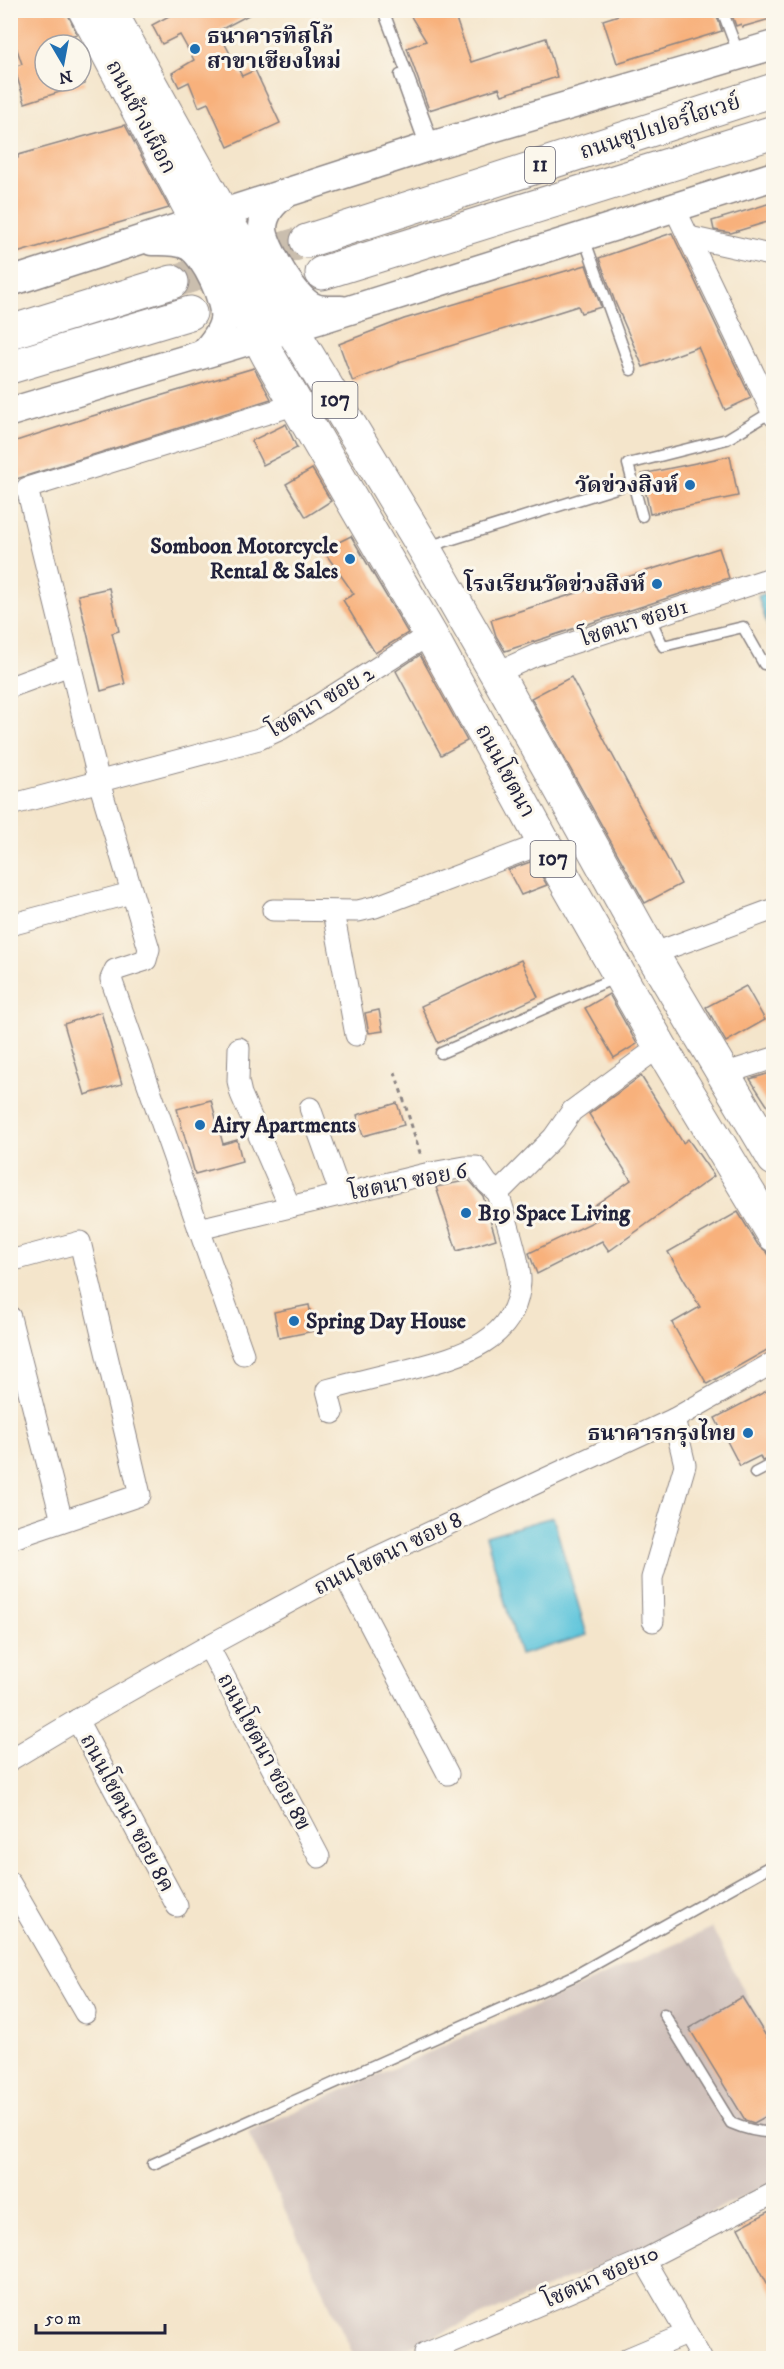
<svg xmlns="http://www.w3.org/2000/svg" width="784" height="2369" font-family="'IM FELL DW Pica','Noto Serif Thai',serif">
<style>
.industrial{fill:#cfc0ba}
.water{fill:#5ec5db;stroke:#40748b;stroke-width:1.5}
.building{fill:#f8b17c}
.lines{fill:none;stroke-linecap:round;stroke-linejoin:round}
.trunk-tunnel{stroke:#cabeae;stroke-width:33;stroke-dasharray:33 16;stroke-linecap:butt}
.service-casing{stroke:#8b8483;stroke-width:13}
.minor-casing{stroke:#8b8483;stroke-width:23}
.secondary-casing{stroke:#8b8483;stroke-width:31}
.primary-casing{stroke:#8b8483;stroke-width:35}
.trunk-casing{stroke:#8b8483;stroke-width:35}
.path{stroke:#8b8483;stroke-width:3;stroke-dasharray:4.5 4.5;stroke-linecap:butt}
.service{stroke:#fff;stroke-width:10}
.minor{stroke:#fff;stroke-width:21}
.secondary{stroke:#fff;stroke-width:28}
.primary{stroke:#fff;stroke-width:33}
.trunk{stroke:#fff;stroke-width:33}
.poi-dot{fill:#1f6fb2;stroke:#fbf7ec;stroke-width:2}
.labels{text-anchor:middle;dominant-baseline:central;stroke-width:6;stroke-linejoin:round;paint-order:stroke}
.shield{fill:#fbf7ec;stroke:#636270;stroke-width:1.5}
.shield-label{font-size:21px;font-weight:bold;fill:#22223b}
.poi-label{font-size:22px;font-weight:bold;fill:#22223b;stroke:#fbf7ec;text-anchor:start}
.street-label{font-size:22px;fill:#22223b;stroke:#fbf7ec}
</style>
<rect width="100%" height="100%" fill="#fbf7ec"/>
<filter id="ink" filterUnits="userSpaceOnUse"><feTurbulence type="fractalNoise" baseFrequency=".0167" numOctaves="2"/><feDisplacementMap in="SourceGraphic" scale="12" xChannelSelector="R" yChannelSelector="G"/><feConvolveMatrix kernelMatrix="1 2 1 2 8 2 1 2 1" color-interpolation-filters="sRGB"/></filter>
<filter id="wash" filterUnits="userSpaceOnUse"><feTurbulence type="fractalNoise" baseFrequency=".008" numOctaves="4" result="noise"/><feDisplacementMap in="SourceGraphic" scale="24" xChannelSelector="R" yChannelSelector="G"/><feGaussianBlur stdDeviation="1.35" result="paint"/><feColorMatrix in="noise" values="0 0 0 0 0 0 0 0 0 0 0 0 0 0 0 0 0 1.4 0 .05"/><feComposite in="paint" operator="in"/></filter>
<g filter="url(#wash)">
<rect width="100%" height="100%" fill="#f4e5cb"/>
<path class="industrial" d="M712,1928L773,2048V2182L631,2252L383,2358H355L248,2132Z"/>
<g class="water">
<path d="M773,591H774L773,643L758,596Z"/>
<path d="M553,1517L587,1635L520,1655L486,1536Z"/>
</g>
<g id="blocks">
<g class="building">
<path d="M10,10H66L77,34L45,44V81H85V84L25,103L14,67L22,64L10,29Z"/>
<path d="M180,10H258L218,31L242,76L255,70L280,123L228,147L208,103L199,107L189,82L179,87L172,73L194,60L180,35L162,44L152,25Z"/>
<path d="M407,10H453L471,62L546,38L557,77L502,95L499,88L429,110L407,48L426,41Z"/>
<path d="M634,10H715L722,31L617,63L603,20Z"/>
<path d="M730,10H774V18L742,27L741,24L736,26Z"/>
<path d="M125,125L169,208L10,255V160L18,158V155Z"/>
<path d="M774,202V220L731,233L714,230L712,221Z"/>
<path d="M672,233L751,398L725,410L698,347L643,367L615,302L599,258Z"/>
<path d="M586,265L601,307L581,313L578,306L399,362L400,363L353,381L352,380L339,344L404,319Z"/>
<path d="M254,368L271,399L10,481V443L89,417Z"/>
<path d="M286,424L297,448L263,465L251,441Z"/>
<path d="M730,456L738,496L650,514L642,474Z"/>
<path d="M312,469L331,501L306,517L286,484Z"/>
<path d="M351,536L408,633L375,653L343,600L354,594L325,553L339,542Z"/>
<path d="M719,548L729,578L505,651L496,636L491,620Z"/>
<path d="M109,588L119,631L112,633L125,684L101,691L78,595Z"/>
<path d="M420,655L467,741L441,755L396,671Z"/>
<path d="M571,677L681,884L645,903L531,698Z"/>
<path d="M533,861L547,885L521,895L508,870Z"/>
<path d="M521,960L538,997L438,1043L421,1006Z"/>
<path d="M746,986L765,1020L726,1042L706,1007Z"/>
<path d="M609,994L637,1044L614,1058L585,1008Z"/>
<path d="M379,1010L383,1031L369,1033L365,1013Z"/>
<path d="M101,1012L122,1084L85,1095L64,1024Z"/>
<path d="M774,1072V1116L750,1079Z"/>
<path d="M641,1076L683,1143L688,1139L714,1176L609,1251L602,1241L537,1274L529,1253L597,1220L592,1207L631,1180L589,1114Z"/>
<path d="M211,1100L223,1144L237,1140L242,1161L195,1174L177,1109Z"/>
<path d="M397,1103L404,1125L363,1136L357,1115Z"/>
<path d="M469,1180L483,1196L496,1239L457,1251L436,1187Z"/>
<path d="M738,1212L758,1245L767,1252L774,1263V1346L707,1384L672,1323L700,1307L668,1252Z"/>
<path d="M309,1305L314,1331L279,1338L274,1312Z"/>
<path d="M774,1387V1456L762,1461L760,1456L740,1466L715,1418Z"/>
<path d="M742,1997L774,2049V2112L754,2123L745,2120L689,2028Z"/>
<path d="M774,2209V2296L738,2228Z"/>
</g>
</g>
</g>
<g filter="url(#ink)">
<use href="#blocks" fill-opacity="0" stroke="#8b8483" stroke-width="1.5"/>
<g class="lines">
<path class="trunk-tunnel" d="M172,282L307,241"/>
<g class="service-casing">
<g id="service">
<path d="M383,10L434,145"/>
<path d="M722,10L739,55"/>
<path d="M400,75L426,147"/>
<path d="M584,238L631,370"/>
<path d="M642,516L628,464L727,439L771,412"/>
<path d="M427,547L632,483"/>
<path d="M650,618L663,646L743,627L764,664L774,663"/>
<path d="M441,1053L617,977"/>
<path d="M755,1473L774,1463"/>
<path d="M664,2014L731,2123C745,2129 758,2133 774,2132"/>
<path d="M153,2164L574,1976L774,1864"/>
</g>
</g>
<g class="minor-casing">
<g id="minor">
<path d="M674,207L774,416"/>
<path d="M689,237L774,256"/>
<path d="M496,673L536,655L774,577"/>
<path d="M10,687L70,665"/>
<path d="M10,805L259,739L281,729L430,634"/>
<path d="M273,910L358,911L375,907L544,843"/>
<path d="M333,912L356,1035"/>
<path d="M10,925L131,893"/>
<path d="M652,954L774,909"/>
<path d="M239,1048L238,1081L241,1094L290,1207"/>
<path d="M723,1074L774,1058"/>
<path d="M310,1108L341,1195"/>
<path d="M199,1229L426,1174L465,1167H476L487,1183L498,1193L553,1138L572,1111L660,1046"/>
<path d="M10,1261L80,1242L140,1495L10,1539"/>
<path d="M10,1317L62,1521"/>
<path d="M243,1354L111,979L115,970L146,960L149,949L99,782L27,488L297,404"/>
<path d="M333,1413L327,1390C353,1383 380,1376 407,1370C456,1357 516,1344 520,1282C521,1263 504,1213 498,1193"/>
<path d="M343,1573L448,1774"/>
<path d="M653,1621L652,1578L685,1465L674,1419"/>
<path d="M208,1646L319,1857"/>
<path d="M77,1720L177,1906"/>
<path d="M10,1760L77,1720L208,1646L343,1573L674,1419L774,1362"/>
<path d="M10,1883L85,2013"/>
<path d="M644,2260L701,2358"/>
<path d="M425,2353L644,2260L774,2193"/>
<path d="M629,2358L686,2334"/>
</g>
</g>
<g class="secondary-casing">
<g id="secondary">
<path d="M285,194C273,202 263,213 263,229C264,247 295,300 313,307C321,311 332,310 341,310"/>
<path d="M152,241C165,241 178,240 189,246C205,255 227,302 224,320C222,332 213,343 205,352"/>
<path d="M10,282L434,145L774,45"/>
<path d="M10,412L318,320L774,176"/>
</g>
</g>
<g class="primary-casing">
<g id="primary">
<path d="M85,10L269,357L430,634L544,843L660,1046L774,1235"/>
<path d="M112,15L223,215L424,548L496,673L652,954L774,1159"/>
</g>
</g>
<g class="trunk-casing">
<g id="trunk">
<path d="M307,241L774,90"/>
<path d="M322,273L774,132"/>
<path d="M10,332L172,282"/>
<path d="M10,367L190,313"/>
</g>
</g>
<path class="path" d="M395,1072L421,1156"/>
<use href="#service" class="service"/>
<use href="#minor" class="minor"/>
<use href="#secondary" class="secondary"/>
<use href="#primary" class="primary"/>
<use href="#trunk" class="trunk"/>
</g>
</g>
<g class="poi-dot">
<circle cx="195" cy="49" r="6"/>
<circle cx="690" cy="485" r="6"/>
<circle cx="350" cy="559" r="6"/>
<circle cx="657" cy="584" r="6"/>
<circle cx="200" cy="1125" r="6"/>
<circle cx="466" cy="1213" r="6"/>
<circle cx="294" cy="1321" r="6"/>
<circle cx="748" cy="1433" r="6"/>
</g>
<g class="labels">
<g class="shield">
<rect x="525" y="147" width="30" height="36" rx="4.5"/>
<rect x="312.5" y="382" width="45" height="36" rx="4.5"/>
<rect x="530.5" y="841" width="45" height="36" rx="4.5"/>
</g>
<g class="shield-label">
<text x="540" y="165">11</text>
<text x="335" y="400">107</text>
<text x="553" y="859">107</text>
</g>
<g class="poi-label">
<text x="207" y="36">ธนาคารทิสโก้<tspan x="207" dy="25">สาขาเชียงใหม่</tspan></text>
<text x="678" y="485" text-anchor="end">วัดข่วงสิงห์</text>
<text x="338" y="546" text-anchor="end">Somboon Motorcycle<tspan x="338" dy="25">Rental &amp; Sales</tspan></text>
<text x="645" y="584" text-anchor="end">โรงเรียนวัดข่วงสิงห์</text>
<text x="212" y="1125">Airy Apartments</text>
<text x="478" y="1213">B19 Space Living</text>
<text x="306" y="1321">Spring Day House</text>
<text x="736" y="1433" text-anchor="end">ธนาคารกรุงไทย</text>
</g>
<g class="street-label">
<text transform="translate(141 117) rotate(62)">ถนนช้างเผือก</text>
<text transform="translate(660 127) rotate(-18)">ถนนซุปเปอร์ไฮเวย์</text>
<text transform="translate(634 623) rotate(-18)">โชตนา ซอย1</text>
<text transform="translate(321 702) rotate(-31)">โชตนา ซอย 2</text>
<text transform="translate(505 771) rotate(62)">ถนนโชตนา</text>
<text transform="translate(408 1182) rotate(-11)">โชตนา ซอย 6</text>
<text transform="translate(388 1554) rotate(-26)">ถนนโชตนา ซอย 8</text>
<text transform="translate(264 1752) rotate(62)">ถนนโชตนา ซอย 8ข</text>
<text transform="translate(127 1813) rotate(62)">ถนนโชตนา ซอย 8ค</text>
<text transform="translate(601 2277) rotate(-24)">โชตนา ซอย10</text>
</g>
</g>
<rect width="784" height="2369" fill="none" stroke="#fbf7ec" stroke-width="36"/>
<g transform="translate(63 63) rotate(170)"><circle r="28" fill="#fbf7ec" stroke="#a4a2a5" stroke-width="1.5"/>
<path d="M0-4.5L10 22L0 15L-10 22Z" fill="#1f6fb2"/>
<text y="-9" font-size="16" font-weight="bold" text-anchor="middle" fill="#22223b">N</text>
</g>
<path d="M36 2324v9h129v-9" fill="none" stroke="#22223b" stroke-width="3"/>
<text x="45" y="2324" font-size="18" fill="#22223b" stroke="#fbf7ec" stroke-width="4.5" paint-order="stroke">50 m</text>
</svg>
